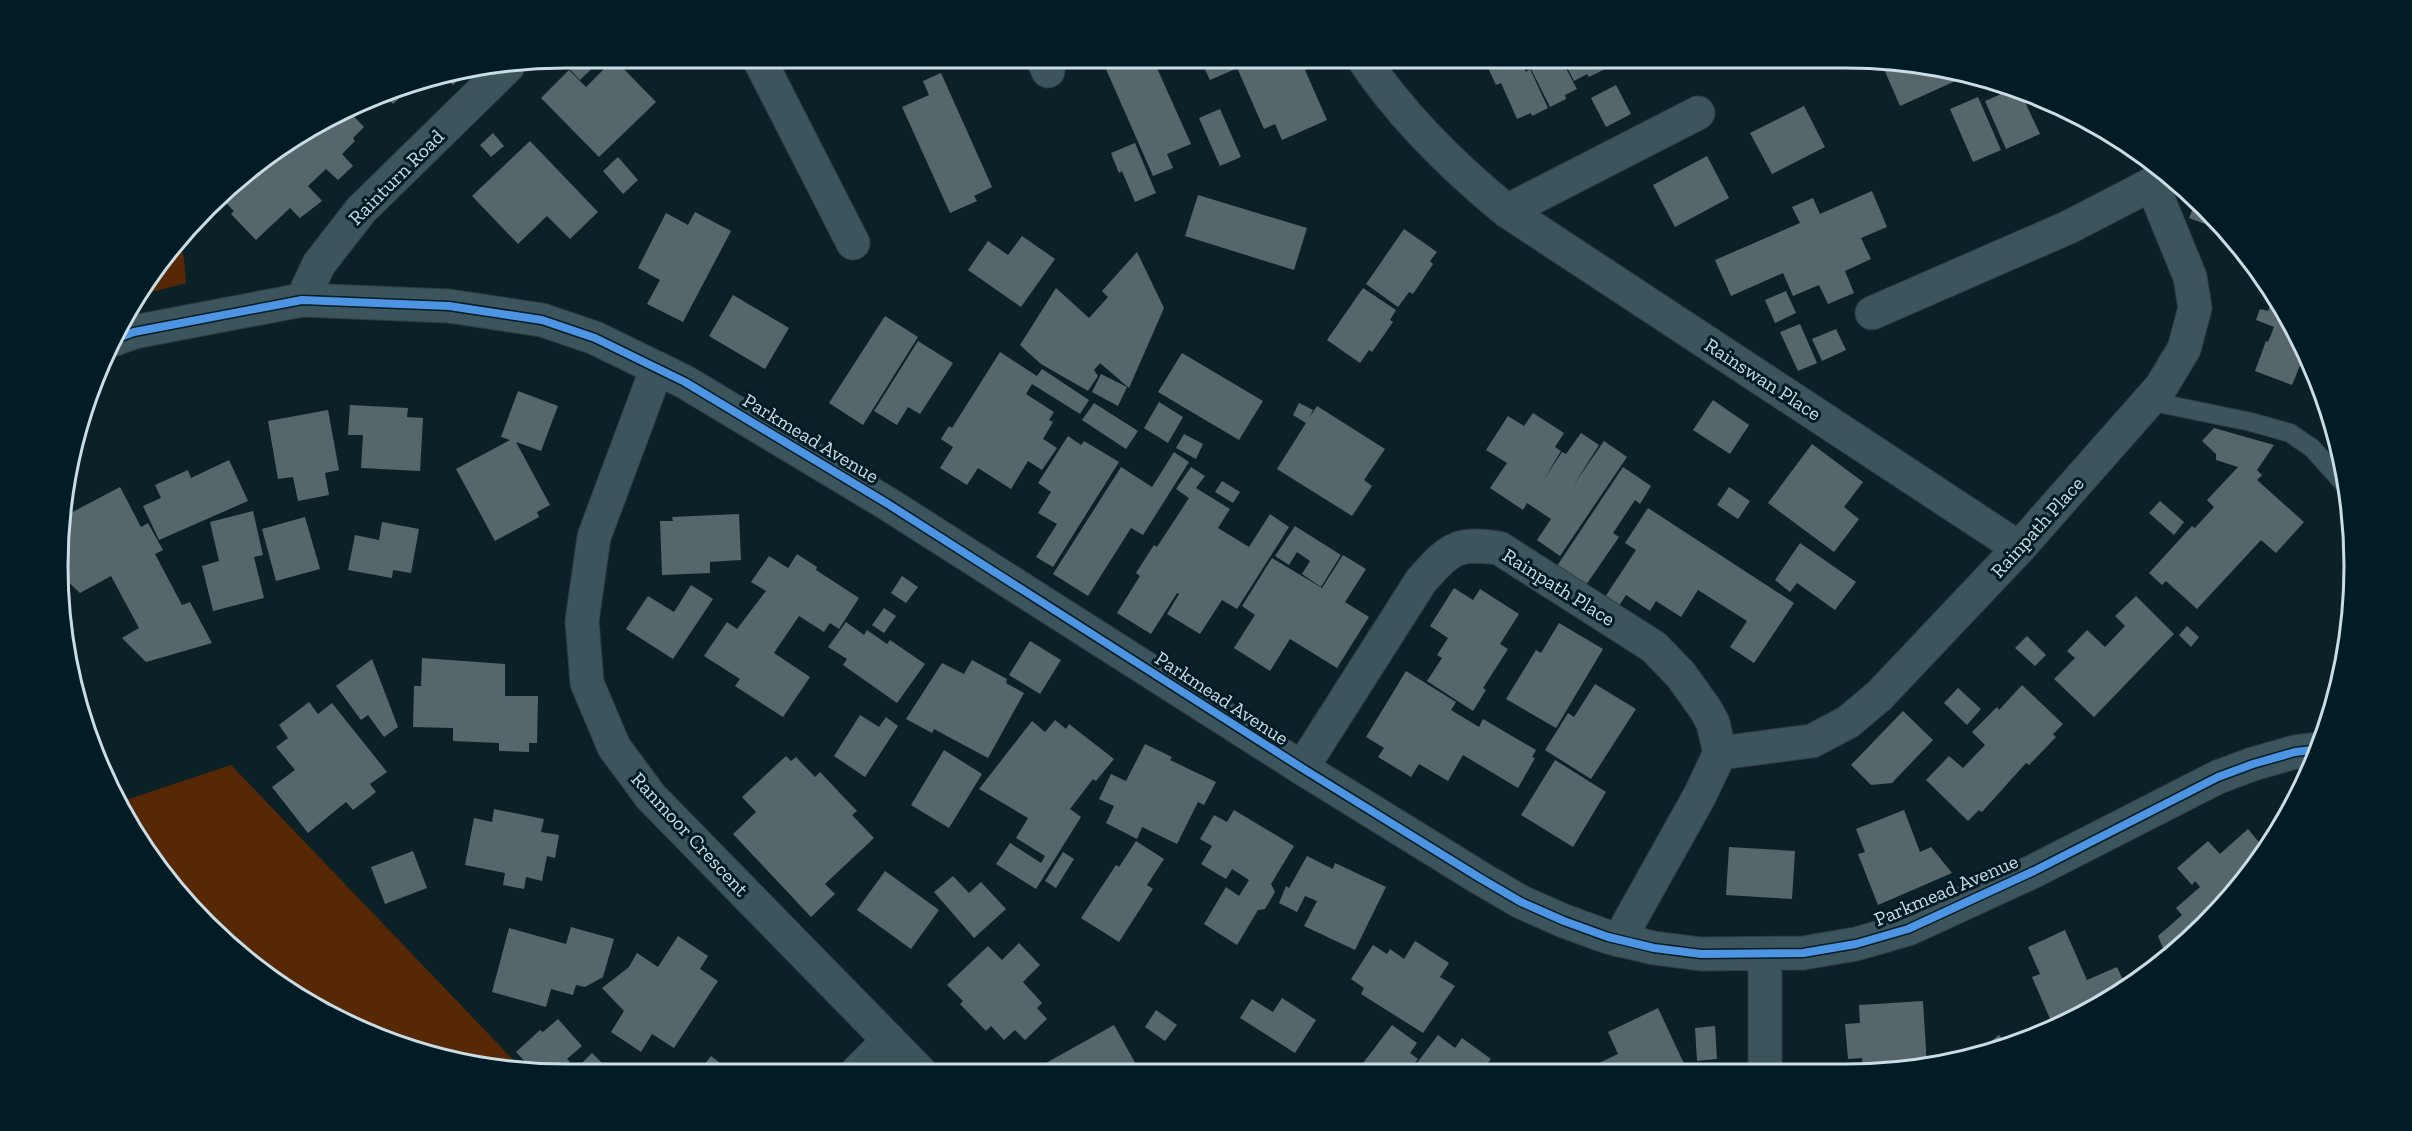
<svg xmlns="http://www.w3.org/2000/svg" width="2412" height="1131" font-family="'Zilla Slab',serif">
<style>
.green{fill:#562805}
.building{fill:#56676c}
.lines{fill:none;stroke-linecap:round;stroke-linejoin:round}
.service-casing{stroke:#2d3d43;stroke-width:20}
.minor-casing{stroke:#2d3d43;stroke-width:35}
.service{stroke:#3c545c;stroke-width:18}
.minor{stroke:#3c545c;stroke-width:33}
.cycleway-casing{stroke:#021c26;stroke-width:11}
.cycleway{stroke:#4d94e3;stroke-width:8}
.labels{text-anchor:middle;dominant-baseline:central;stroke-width:6;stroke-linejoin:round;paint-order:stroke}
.street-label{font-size:20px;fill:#cadde5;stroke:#021c26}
.rim{fill:none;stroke:#cadde5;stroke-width:3}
</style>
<rect width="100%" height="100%" fill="#0c2127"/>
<g class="green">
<path d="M180,245L184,259L186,283L137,296Z"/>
<path d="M231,765L523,1070L466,1064L371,1035L230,948L125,819L117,803Z"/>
</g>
<g class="building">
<path d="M566,57H604L580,80L559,58Z"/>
<path d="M875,57H903L879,66Z"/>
<path d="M1110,57H1124L1129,68L1152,57L1191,144L1167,154L1173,168L1153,176L1102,60Z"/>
<path d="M1199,57H1263L1210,80Z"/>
<path d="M1267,57H1304L1309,68L1305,70L1327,120L1282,140L1275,124L1264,129L1238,70Z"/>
<path d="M1483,57H1519L1526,72L1530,69L1548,108L1532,116L1531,113L1517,119L1501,83L1496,85Z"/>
<path d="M1556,57H1560L1577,89L1565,95L1566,99L1550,107L1531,69Z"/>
<path d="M1562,57H1621L1623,60L1589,77L1587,74L1574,81Z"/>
<path d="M614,59L656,102L599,157L541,98L569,70L586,87Z"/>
<path d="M1880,60L1946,67L1971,74L1900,106Z"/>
<path d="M941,73L992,187L974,196L977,201L950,213L902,107L929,95L923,81Z"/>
<path d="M465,74L453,85L445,77L455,75Z"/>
<path d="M416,82L393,104L382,93L402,84Z"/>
<path d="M1616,85L1631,114L1606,127L1591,98Z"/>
<path d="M2015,88L2019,89L2040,134L2006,149L1985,101Z"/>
<path d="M1978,97L2001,150L1973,162L1950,109Z"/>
<path d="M1804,106L1825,147L1772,174L1750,133Z"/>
<path d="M347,109L364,127L353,138L355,141L342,154L353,166L338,180L326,169L308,186L322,201L300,218L290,208L256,240L231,214L234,211L222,199L253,167L312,125Z"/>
<path d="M1220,109L1241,157L1220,166L1199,118Z"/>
<path d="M493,133L504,146L491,157L480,145Z"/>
<path d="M530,141L598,212L570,239L547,216L518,244L472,196Z"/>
<path d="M1135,143L1156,193L1135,202L1122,171L1119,173L1111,153Z"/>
<path d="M1707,156L1729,198L1675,227L1653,185Z"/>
<path d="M618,157L638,180L623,194L603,171Z"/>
<path d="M1872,191L1887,227L1861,238L1871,259L1845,271L1854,293L1828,304L1819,285L1793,296L1783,273L1731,296L1715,260L1800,223L1792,207L1813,198L1820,214Z"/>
<path d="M1198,195L1307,228L1294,270L1185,236Z"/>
<path d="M2197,198L2206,206L2227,232L2189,218Z"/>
<path d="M695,212L731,231L683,322L647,304L660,280L638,268L666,213L688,225Z"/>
<path d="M1404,229L1437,252L1430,261L1433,264L1413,294L1409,292L1398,307L1366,284Z"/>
<path d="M1022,236L1055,259L1021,307L968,270L988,241L1008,255Z"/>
<path d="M1137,252L1164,308L1129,388L1100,363L1094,370L1098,376L1088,391L1041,364L1020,345L1056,288L1089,318L1108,297L1102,291Z"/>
<path d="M1363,288L1396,310L1390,320L1393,322L1372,352L1369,350L1360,363L1327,340Z"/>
<path d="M1786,291L1796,313L1775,323L1765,300Z"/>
<path d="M2275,294L2306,351L2292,385L2255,371L2266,341L2268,342L2274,327L2256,320L2260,309L2268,311Z"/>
<path d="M733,295L789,328L765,369L709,336Z"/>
<path d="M885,316L918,337L863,425L829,403Z"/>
<path d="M1800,324L1817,363L1798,371L1780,332Z"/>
<path d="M1836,329L1846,350L1822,361L1812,339Z"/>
<path d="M918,341L953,363L920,414L908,407L897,425L874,411Z"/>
<path d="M1000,352L1037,376L1042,369L1089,400L1080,414L1032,384L1026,394L1054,412L1049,420L1053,422L1043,439L1057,448L1042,470L1028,461L1011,489L978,468L967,485L940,468L953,447L941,439L949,426L952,428Z"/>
<path d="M1182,353L1263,401L1239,440L1158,392Z"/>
<path d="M1101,374L1127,387L1118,406L1092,392Z"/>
<path d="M518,391L558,406L541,451L516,442L550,505L537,512L539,517L495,541L456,469L510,440L501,437Z"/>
<path d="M1713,400L1749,425L1730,454L1693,430Z"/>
<path d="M1159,402L1183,417L1168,443L1144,428Z"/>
<path d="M1094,403L1138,431L1126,449L1082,420Z"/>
<path d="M1299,403L1313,410L1310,417L1317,406L1385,449L1364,480L1372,486L1352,516L1277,469L1306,423L1293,415Z"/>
<path d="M350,405L408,408L407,417L423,418L420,471L361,468L363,435H348Z"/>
<path d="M328,410L339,470L325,473L329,495L298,501L293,477L278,479L268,421Z"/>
<path d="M1533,413L1564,433L1555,447L1561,451L1543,481L1562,452L1566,454L1581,433L1599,445L1573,486L1604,441L1627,457L1560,556L1537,540L1551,519L1527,503L1523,510L1490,488L1507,463L1486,450L1508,416L1524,426Z"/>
<path d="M2214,428L2274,445L2257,470L2262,475L2257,480L2304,522L2276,553L2261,540L2197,609L2166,581L2162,585L2149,573L2192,526L2195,528L2214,507L2207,500L2238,467L2216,460V454L2202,441Z"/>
<path d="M1184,434L1203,444L1196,459L1176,448Z"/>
<path d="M1068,436L1081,445L1084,441L1119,462L1053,567L1036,557L1057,524L1038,513L1051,492L1038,483Z"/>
<path d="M1812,444L1863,482L1844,507L1859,519L1834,552L1768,503Z"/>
<path d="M1174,452L1189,462L1143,535L1131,528L1088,596L1053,574L1121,467L1152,487Z"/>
<path d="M229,460L248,501L159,540L143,506L161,498L155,485L188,470L191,478Z"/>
<path d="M1191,467L1205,476L1196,488L1230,509L1218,528L1249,547L1270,514L1289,527L1237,609L1222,600L1200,634L1167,614L1179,594L1177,593L1151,634L1117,613L1140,576L1136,573L1154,545L1157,547L1189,498L1176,489Z"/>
<path d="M1623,467L1651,486L1640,504L1635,500L1613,533L1619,537L1586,585L1557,566Z"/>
<path d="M1222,481L1240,492L1233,503L1215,492Z"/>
<path d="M120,487L141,527L148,523L163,550L155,554L182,605L190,602L212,643L146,662L122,638L139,628L111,576L80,593L63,577L64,550L70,547L64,536L65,516Z"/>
<path d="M1729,487L1750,501L1738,519L1717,505Z"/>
<path d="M2160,501L2184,522L2174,535L2149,513Z"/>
<path d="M1648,508L1794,603L1754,663L1730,647L1747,621L1698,590L1681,617L1656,601L1650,611L1626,595L1619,606L1605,597L1636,550L1625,543Z"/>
<path d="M253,511L263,555L254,557L264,598L213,611L202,566L219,561L210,522Z"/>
<path d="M739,514L741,560L710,562V573L662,575L660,521H673L672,517Z"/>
<path d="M305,517L320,569L276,581L262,529Z"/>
<path d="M382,522L419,529L411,573L393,570L392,578L348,570L355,535L379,540Z"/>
<path d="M1295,526L1341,555L1321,587L1302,574L1310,561L1297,552L1289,565L1275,556Z"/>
<path d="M1800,543L1856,582L1835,610L1797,583L1790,592L1775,580Z"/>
<path d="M797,554L817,567L816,570L859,598L839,629L830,623L824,632L799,616L774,653L810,677L783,717L735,686L740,679L704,656L727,622L737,629L766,591L751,582L769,556L788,568Z"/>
<path d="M1343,555L1366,569L1345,602L1369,617L1337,668L1290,639L1270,671L1234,648L1255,615L1242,606L1272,558L1322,588Z"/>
<path d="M902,576L918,587L906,603L891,593Z"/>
<path d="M691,585L713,599L673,659L626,629L648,596L674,612Z"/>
<path d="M1454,588L1473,600L1480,589L1519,614L1500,644L1508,649L1483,688L1486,690L1473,711L1427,681L1442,658L1437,655L1448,638L1430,626Z"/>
<path d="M2136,596L2174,634L2094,717L2054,679L2075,658L2067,651L2087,630L2105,647L2125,626L2115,616Z"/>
<path d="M884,608L896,616L884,633L872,625Z"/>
<path d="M846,622L864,635L867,630L887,644L890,640L925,664L897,703L843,665L847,659L828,647Z"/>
<path d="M1559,623L1603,649L1556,728L1506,699L1536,650L1541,653Z"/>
<path d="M2187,626L2199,637L2191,647L2179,635Z"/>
<path d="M2027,636L2046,655L2035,666L2015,648Z"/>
<path d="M1030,641L1061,660L1040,694L1009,675Z"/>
<path d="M422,658L505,664V696H538L537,743H529V752L499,751V743L453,741V728L413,727L414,686H421Z"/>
<path d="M372,659L398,727L384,737L368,715L361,720L336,686Z"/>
<path d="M972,660L1007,679L1006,683L1024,693L988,758L934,729L932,733L906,719L942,663L964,674Z"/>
<path d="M1406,671L1456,702L1451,710L1479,727L1483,719L1536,750L1532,757L1535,758L1518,788L1463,755L1448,781L1419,764L1411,777L1378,757L1384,748L1366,737Z"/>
<path d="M1595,684L1636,709L1591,779L1545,750L1568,713L1574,717Z"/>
<path d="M2022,685L2063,724L2053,734L2056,737L2029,765L2026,763L1982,812L1979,810L1968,821L1926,780L1949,756L1963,768L1985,745L1972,732L1997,707L1999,710Z"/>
<path d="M1958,688L1981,709L1967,725L1944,703Z"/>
<path d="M309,702L318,714L332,703L387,772L370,784L376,792L353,810L346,802L308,833L272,787L295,770L276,747L288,738L279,725Z"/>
<path d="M1903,711L1933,740L1892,783L1871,785L1851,765Z"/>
<path d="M860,715L879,727L886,717L898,726L865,777L834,756Z"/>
<path d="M1055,720L1066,729L1069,724L1114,759L1096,781L1093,779L1070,809L1081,817L1036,889L996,864L1010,843L1041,863L1045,856L1016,838L1028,818L979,789L1032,721L1045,732Z"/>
<path d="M1145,744L1172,757L1170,760L1216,782L1204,805L1198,802L1177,844L1142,827L1137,839L1106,823L1114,806L1099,799L1111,774L1126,781Z"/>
<path d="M944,750L982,774L949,828L911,805Z"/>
<path d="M786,756L791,761L796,757L815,777L820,772L857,811L852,815L874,838L825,884L835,894L811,917L733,834L756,812L742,797Z"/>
<path d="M1555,760L1606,792L1573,847L1521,815Z"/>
<path d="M494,809L544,819L541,832L559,835L555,858L547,856L542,881L526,877L524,889L503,885L505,873L465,865L474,818L492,822Z"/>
<path d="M1234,810L1294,846L1271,884L1275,892L1265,909L1258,910L1237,945L1204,924L1226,887L1239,896L1249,880L1232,869L1226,879L1201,864L1212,846L1200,839L1214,815L1227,822Z"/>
<path d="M1904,810L1920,852L1931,847L1952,873L1878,905L1858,854L1865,852L1856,829Z"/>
<path d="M2248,829L2263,847L2269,842L2250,875L2167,958L2158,936L2182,915L2176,908L2200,887L2195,881L2192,885L2177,868L2208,841L2220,854Z"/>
<path d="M1136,841L1164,859L1147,885L1153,889L1119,942L1081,918L1116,865L1119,867Z"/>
<path d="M1729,847L1795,851L1792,899L1726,895Z"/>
<path d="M413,851L427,888L385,904L371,867Z"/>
<path d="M1063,852L1074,859L1056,888L1045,881Z"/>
<path d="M1307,856L1333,869L1335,863L1386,887L1355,950L1304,926L1317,901L1305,896L1297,912L1279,903L1286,886L1289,888Z"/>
<path d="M885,871L939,910L911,949L857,910Z"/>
<path d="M953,876L969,893L981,882L1006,909L974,938L934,892Z"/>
<path d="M571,927L614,939L603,977L585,987L576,985L573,995L551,989L546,1007L492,992L509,928L566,944Z"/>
<path d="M2065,930L2087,980L2117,967L2123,980L2163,962L2156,969L2054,1028L2032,977L2040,974L2028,947Z"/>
<path d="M678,936L708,956L700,969L718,981L674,1048L652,1034L641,1052L611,1032L624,1011L602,988L629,967L637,953L658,967Z"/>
<path d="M1415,941L1449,963L1440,977L1455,986L1423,1033L1361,994L1364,988L1351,979L1373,945L1387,954L1390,949L1404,959Z"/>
<path d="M1019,943L1040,965L1023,982L1042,1003L1037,1008L1047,1019L1025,1040L1015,1030L1004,1040L991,1026L986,1031L960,1004L963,1001L947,985L988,946L1002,960Z"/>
<path d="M1282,998L1316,1020L1295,1053L1240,1018L1252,999L1273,1012Z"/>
<path d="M1923,1001L1927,1066L1913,1070H1863L1862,1058L1848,1059L1845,1024L1860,1023L1859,1005Z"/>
<path d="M1658,1008L1687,1070L1602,1071L1599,1063L1618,1054L1608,1032Z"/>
<path d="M1156,1010L1177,1025L1165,1041L1145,1027Z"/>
<path d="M558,1019L582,1046L567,1059L570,1062L557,1073L534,1071L516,1052L540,1030L543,1032Z"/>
<path d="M1114,1025L1138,1068L1131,1072H1030Z"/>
<path d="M1392,1025L1417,1043L1410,1053L1418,1059L1409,1071H1357Z"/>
<path d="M1715,1026L1717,1059L1697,1061L1695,1028Z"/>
<path d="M1438,1035L1455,1048L1462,1038L1491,1059L1482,1071H1411Z"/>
<path d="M1999,1035L2007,1044L1977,1052Z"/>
<path d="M592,1053L613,1074H571Z"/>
<path d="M711,1056L733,1073L697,1074Z"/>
</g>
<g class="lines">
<g class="service-casing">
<path id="service" d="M2149,401L2251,422L2290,433L2312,448L2347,487"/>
</g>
<g class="minor-casing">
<g id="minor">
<path d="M758,57L853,243"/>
<path d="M1042,57L1048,71"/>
<path d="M1362,57C1401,116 1452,166 1507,211L2019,548"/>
<path d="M1507,211L1698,113"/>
<path d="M302,300L319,264L361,210L508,66"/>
<path d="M1872,313L2069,227L2152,184L2166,173"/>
<path d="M115,339L134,332L302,300L449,306L542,320L595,338L685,382L888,504L1302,768L1480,878L1521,902L1564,921L1608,937L1654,948L1701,954L1803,953L1856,944L1908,929L2034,871L2218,777L2253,764L2295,752L2320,749"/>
<path d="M657,368L594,537L582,621L587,683L614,747L651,797L921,1073"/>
<path d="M1720,753L1812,741L1848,722L1879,696L2019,548L2161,387L2184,349L2195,308L2190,277L2152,184"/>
<path d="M1302,768L1421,581C1450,549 1455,542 1499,548L1654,647L1681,675L1706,710L1713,723L1720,753L1699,797L1619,940"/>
<path d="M1765,955V1070"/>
<path d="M856,1073L889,1040"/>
</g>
</g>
<use href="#service" class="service"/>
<use href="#minor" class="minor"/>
<g class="cycleway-casing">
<path id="cycleway" d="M115,339L134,332L302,300L449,306L542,320L595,338L685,382L888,504L1302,768L1480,878L1521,902L1564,921L1608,937L1654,948L1701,954L1803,953L1856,944L1908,929L2034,871L2218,777L2253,764L2295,752L2320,749"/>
</g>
<use href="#cycleway" class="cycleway"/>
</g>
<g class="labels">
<g class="street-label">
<text transform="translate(396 177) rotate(-45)">Rainturn Road</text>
<text transform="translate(1763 379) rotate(33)">Rainswan Place</text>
<text transform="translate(811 438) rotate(31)">Parkmead Avenue</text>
<text transform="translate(2037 527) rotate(-48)">Rainpath Place</text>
<text transform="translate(1559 587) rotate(32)">Rainpath Place</text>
<text transform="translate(1222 698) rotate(33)">Parkmead Avenue</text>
<text transform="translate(690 834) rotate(47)">Ranmoor Crescent</text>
<text transform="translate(1946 890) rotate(-23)">Parkmead Avenue</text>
</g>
</g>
<path d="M0 0H2412V1131H0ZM566 68H1846A498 498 0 0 1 2344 566V566A498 498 0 0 1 1846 1064H566A498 498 0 0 1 68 566V566A498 498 0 0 1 566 68Z" fill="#021c26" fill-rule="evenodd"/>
<path class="rim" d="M566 68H1846A498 498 0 0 1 2344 566V566A498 498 0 0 1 1846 1064H566A498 498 0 0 1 68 566V566A498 498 0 0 1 566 68Z"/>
</svg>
